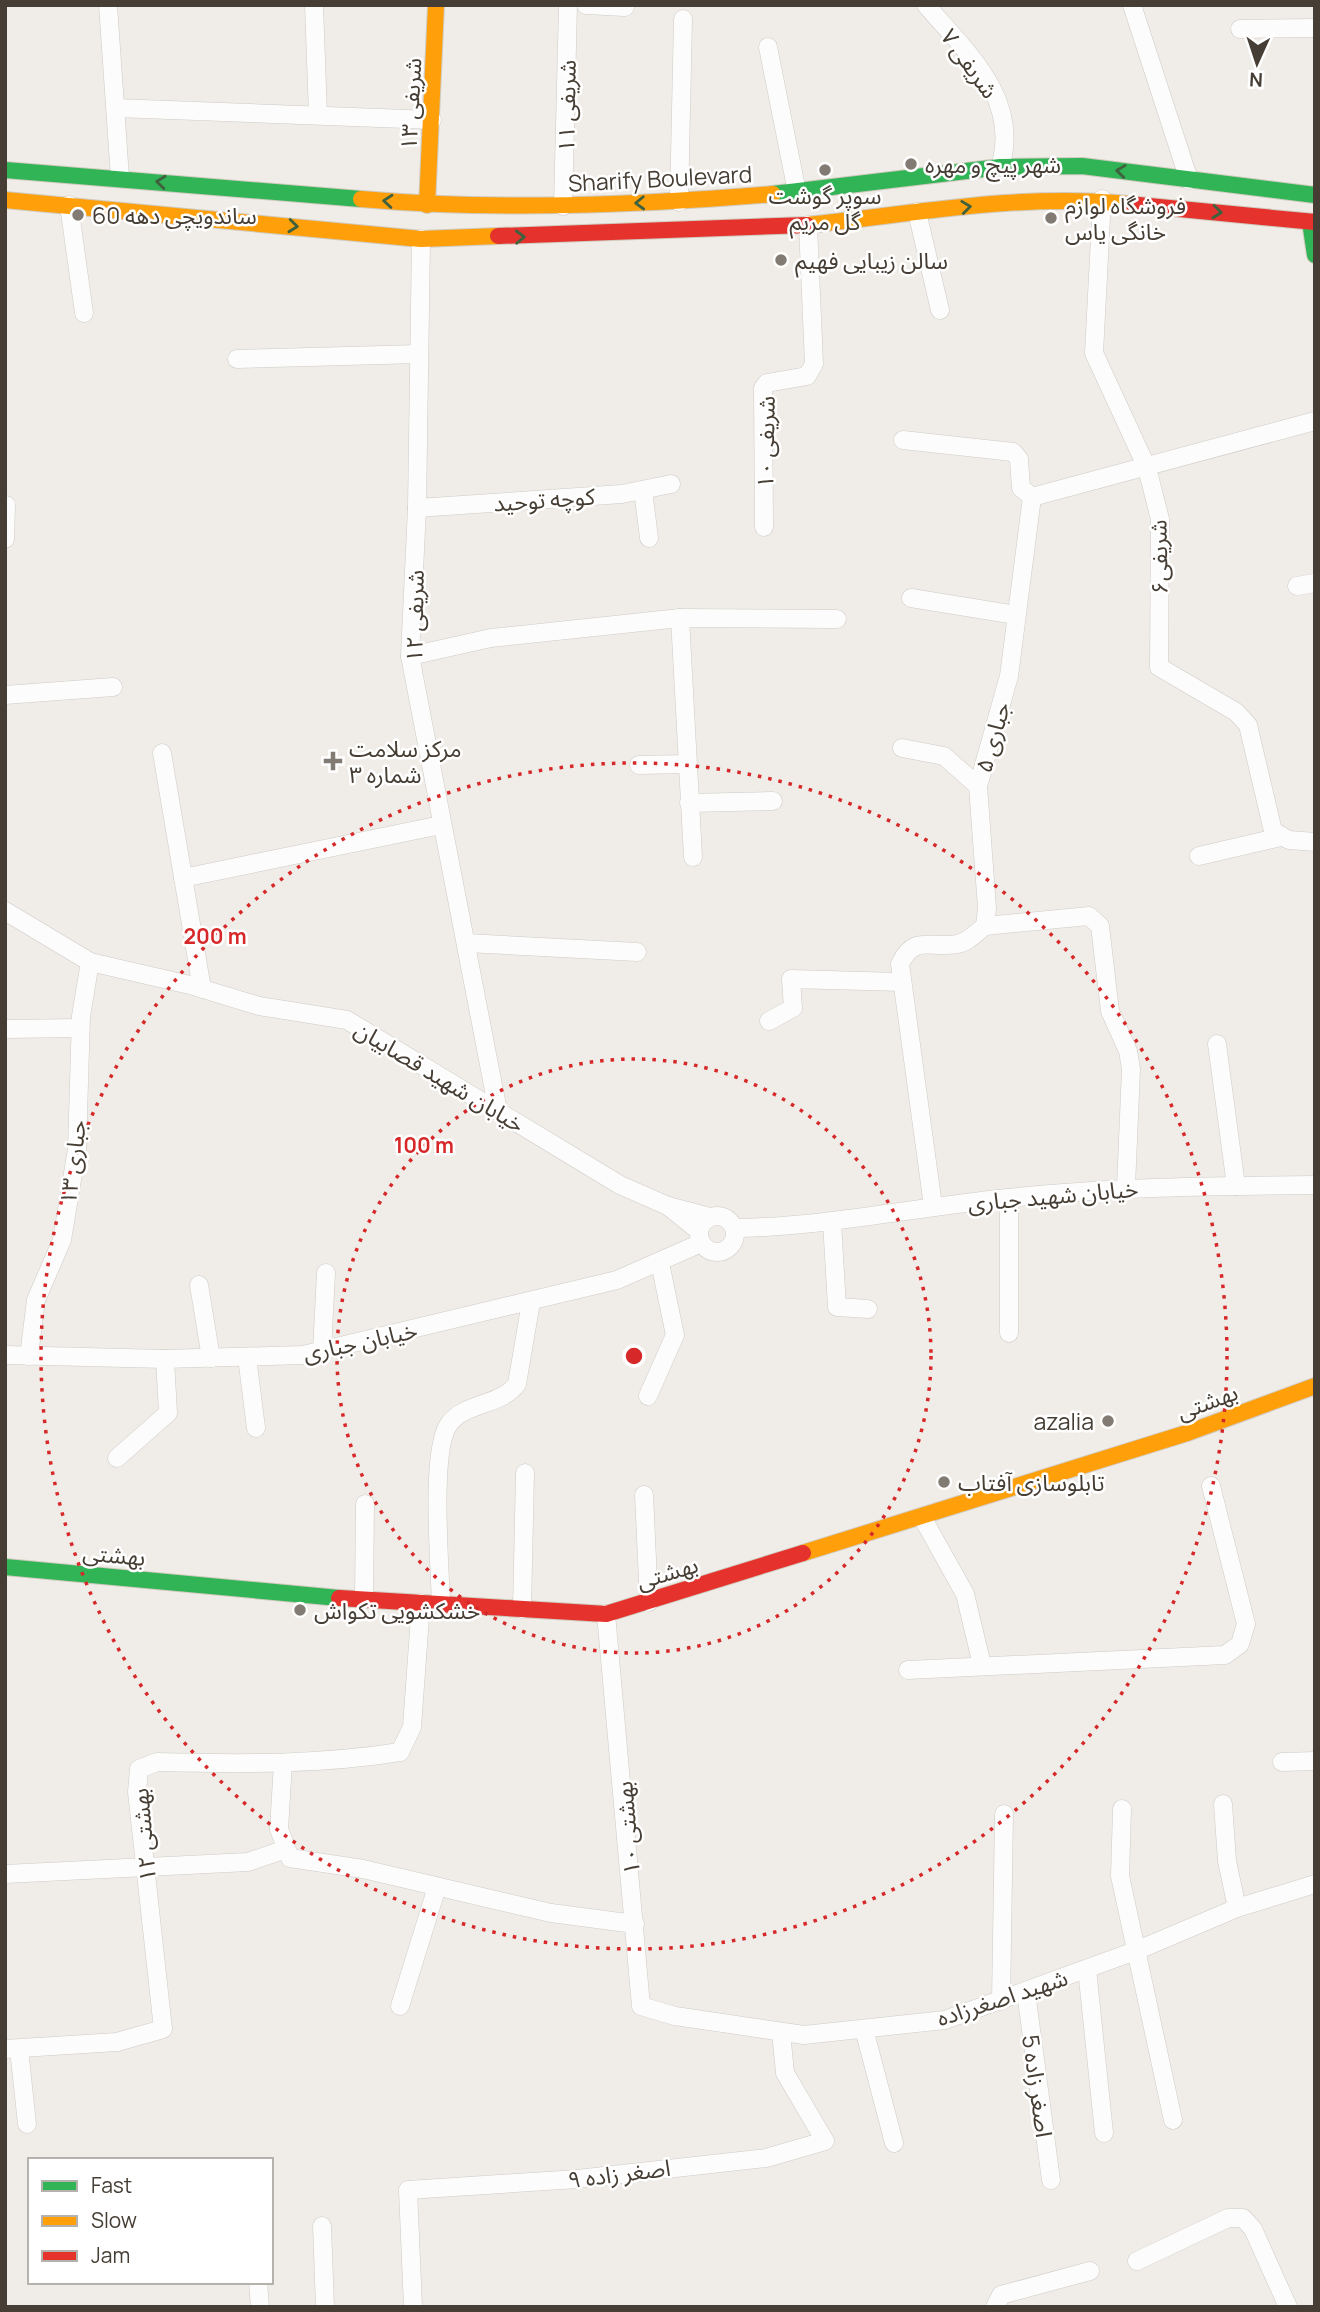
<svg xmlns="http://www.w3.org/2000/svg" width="1320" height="2312" font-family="Manrope,'Noto Sans Arabic',sans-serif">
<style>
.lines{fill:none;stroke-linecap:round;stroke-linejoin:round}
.street-casing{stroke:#cecbc6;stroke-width:19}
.fast-casing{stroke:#d0cabe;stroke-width:18}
.slow-casing{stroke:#d0cabe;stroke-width:18}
.jam-casing{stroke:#d0cabe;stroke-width:18}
.street{stroke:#fdfcfc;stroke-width:18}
.fast{stroke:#30b455;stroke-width:16}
.slow{stroke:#ff9f0a;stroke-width:16}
.jam{stroke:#e5322d;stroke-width:16}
.oneway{stroke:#3f613e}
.ring{fill:none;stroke:#d62828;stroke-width:3.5;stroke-dasharray:3.5 7}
.poi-dot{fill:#827b73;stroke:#fff;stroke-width:2.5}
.labels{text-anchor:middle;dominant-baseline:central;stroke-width:5;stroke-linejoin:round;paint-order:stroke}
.street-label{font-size:23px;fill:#463e34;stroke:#fff}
.poi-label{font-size:23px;fill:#463e34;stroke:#fff;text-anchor:start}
.centre{fill:#d62828;stroke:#fff;stroke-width:3.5}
.ring-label{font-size:21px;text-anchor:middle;font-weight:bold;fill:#d62828;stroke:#fff;stroke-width:5;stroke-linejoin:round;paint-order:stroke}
</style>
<rect width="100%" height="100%" fill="#f0ede8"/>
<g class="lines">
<g class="street-casing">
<g id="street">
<path d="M108,5L120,178"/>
<path d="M314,5L318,115"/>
<path d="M586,5L625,7"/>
<path d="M926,5C966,52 1021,99 1000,167"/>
<path d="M1132,5L1189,180"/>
<path d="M1240,29L1315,28"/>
<path d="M768,47L797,192"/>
<path d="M116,108L432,120"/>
<path d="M1102,199L1094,353L1147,468L1160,519L1159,667L1236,712L1248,725L1273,831L1289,840L1315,842"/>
<path d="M679,202L683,19"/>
<path d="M69,205L84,313"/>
<path d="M563,206L568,5"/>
<path d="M917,212L940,310"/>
<path d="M421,239L417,508L410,656L498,1111"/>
<path d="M237,359L419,354"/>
<path d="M903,440L1013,452L1019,459L1021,488L1032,497"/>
<path d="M643,490L649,538"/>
<path d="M417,508L622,494L671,484"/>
<path d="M764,527L763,388L767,383L807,376L814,364L808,225"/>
<path d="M5,539L6,505"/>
<path d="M1297,586L1315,583"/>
<path d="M911,598L1016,615"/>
<path d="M680,618L693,857"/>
<path d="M410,656L491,638L680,618L837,619"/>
<path d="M5,695L113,687"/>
<path d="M902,748L944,756L978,786"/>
<path d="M162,753L202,989"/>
<path d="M639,765L687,764"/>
<path d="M689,803L773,801"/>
<path d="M1199,856L1281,837"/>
<path d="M183,878L441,825"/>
<path d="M5,911L90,962L190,985L259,1006L347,1020L620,1185L668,1206"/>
<path d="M985,926L1089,916L1100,926L1110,1011L1128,1051L1131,1069L1126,1187"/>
<path d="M466,943L637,952"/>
<path d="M769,1021L793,1008L791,979L901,982"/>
<path d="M5,1029L80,1028"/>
<path d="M1217,1044L1236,1186"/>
<path d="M1009,1198V1333"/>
<path d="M933,1206L900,964C914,934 931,949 957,944C967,943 977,932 985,926L987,908L978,786L1009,676L1032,497L1315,421"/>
<circle cx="717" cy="1234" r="18"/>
<path d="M832,1222L837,1307L868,1309"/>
<path d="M734,1228C826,1227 916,1207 1008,1198C1110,1187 1212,1186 1315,1185"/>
<path d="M699,1231L668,1206L710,1217"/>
<path d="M199,1285L211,1358"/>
<path d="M322,1351L326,1273"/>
<path d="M5,1355L165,1359L303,1355L617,1280L701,1243"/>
<path d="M29,1356L36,1300L62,1240L77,1149L81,1016L90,962"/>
<path d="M247,1357L256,1428"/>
<path d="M648,1396L675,1335L660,1263"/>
<path d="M117,1458L168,1413L165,1359"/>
<path d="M644,1495L649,1602"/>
<path d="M922,1517L965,1594L982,1665"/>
<path d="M364,1599L365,1504"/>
<path d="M441,1604C440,1568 430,1449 449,1424C465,1402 501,1406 517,1384L531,1302"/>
<path d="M522,1609L525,1473"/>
<path d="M606,1614L641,2006L675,2016L804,2035L945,2020L1138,1950L1237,1908L1315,1884"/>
<path d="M908,1670L1225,1655L1240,1644L1246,1624L1211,1486"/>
<path d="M1282,1762L1315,1761"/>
<path d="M283,1763L279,1829L290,1858L363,1869L551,1913L635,1924"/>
<path d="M1223,1804L1227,1861L1237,1908"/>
<path d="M1122,1809L1120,1876L1173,2120"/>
<path d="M5,1874L248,1862L286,1849"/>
<path d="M1087,1969L1104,2133"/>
<path d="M1026,1992L1051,2180"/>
<path d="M1001,2001L1004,1814"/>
<path d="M400,2006L437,1887"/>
<path d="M864,2029L894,2143"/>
<path d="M5,2049L117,2042L163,2029L137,1792L139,1769L157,1762C239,1764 319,1765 400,1752L412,1727L421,1603"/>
<path d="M19,2049L27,2124"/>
<path d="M322,2226L325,2307"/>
<path d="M1137,2261L1228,2218H1243L1253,2229L1288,2307"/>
<path d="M258,2282L260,2307"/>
<path d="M413,2307L408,2190L577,2179L766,2158L825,2141L785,2073L781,2032"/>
<path d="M995,2307L1001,2295L1090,2271"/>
</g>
</g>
<g class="fast-casing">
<g id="fast">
<path d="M5,170L361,199"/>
<path d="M773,194L1000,167L1082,166L1315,195"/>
<path d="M1310,222L1315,255"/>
<path d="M5,1567L339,1598"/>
</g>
</g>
<g class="slow-casing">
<g id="slow">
<path d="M361,199C498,211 636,205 773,194"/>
<path d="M5,200L421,239L498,236"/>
<path d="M427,205L436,5"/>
<path d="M807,225C914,214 1020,193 1128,204"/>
<path d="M803,1553L1187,1433L1315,1386"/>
</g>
</g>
<g class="jam-casing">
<g id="jam">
<path d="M1128,204L1315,222"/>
<path d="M498,236L807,225"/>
<path d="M339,1598L606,1614L803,1553"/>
</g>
</g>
<use href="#street" class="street"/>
<use href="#fast" class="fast"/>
<use href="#slow" class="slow"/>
<use href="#jam" class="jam"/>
</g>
<defs><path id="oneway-chevron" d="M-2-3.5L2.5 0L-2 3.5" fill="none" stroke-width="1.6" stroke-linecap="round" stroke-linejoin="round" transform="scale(1.75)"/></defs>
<g class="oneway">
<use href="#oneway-chevron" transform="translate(1121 171) rotate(-173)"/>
<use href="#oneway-chevron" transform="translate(161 182) rotate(-174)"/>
<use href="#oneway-chevron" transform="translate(388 201) rotate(-175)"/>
<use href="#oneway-chevron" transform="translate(640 203) rotate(178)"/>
<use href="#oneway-chevron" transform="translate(966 207) rotate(-7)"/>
<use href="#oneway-chevron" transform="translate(1217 212) rotate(6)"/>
<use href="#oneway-chevron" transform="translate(293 226) rotate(6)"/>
<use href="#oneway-chevron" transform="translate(520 237) rotate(-2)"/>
</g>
<g class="ring">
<circle cx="634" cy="1356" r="297"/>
<circle cx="634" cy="1356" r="593"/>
</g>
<g class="poi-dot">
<circle cx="911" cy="164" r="7"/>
<circle cx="825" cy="170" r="7"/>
<circle cx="78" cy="215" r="7"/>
<circle cx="1051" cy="218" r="7"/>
<circle cx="781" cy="260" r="7"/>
<path d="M329.5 750.5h7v7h7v7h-7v7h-7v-7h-7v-7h7z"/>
<circle cx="1108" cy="1421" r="7"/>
<circle cx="944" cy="1482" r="7"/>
<circle cx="300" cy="1610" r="7"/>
</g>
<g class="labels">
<g class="street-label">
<text transform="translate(970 63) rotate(54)">شریفی ۷</text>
<text transform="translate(410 104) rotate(-87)">شریفی ۱۳</text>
<text transform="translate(566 106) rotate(-89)">شریفی ۱۱</text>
<text transform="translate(660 178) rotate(-3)">Sharify Boulevard</text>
<text transform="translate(765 442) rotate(-89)">شریفی ۱۰</text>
<text transform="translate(544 499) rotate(-4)">کوچه توحید</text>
<text transform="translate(1158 557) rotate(-91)">شریفی۶</text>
<text transform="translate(414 616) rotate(-89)">شریفی ۱۲</text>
<text transform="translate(992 737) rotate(-74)">جباری ۵</text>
<text transform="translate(440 1076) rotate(31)">خیابان شهید قصابیان</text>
<text transform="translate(72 1162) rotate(-83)">جباری ۱۳</text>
<text transform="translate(1053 1195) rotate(-5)">خیابان شهید جباری</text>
<text transform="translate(360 1341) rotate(-12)">خیابان جباری</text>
<text transform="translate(1207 1401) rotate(-20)">بهشتی</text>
<text transform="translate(114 1554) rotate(5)">بهشتی</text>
<text transform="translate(667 1572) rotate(-17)">بهشتی</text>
<text transform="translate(627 1828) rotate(-95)">بهشتی ۱۰</text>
<text transform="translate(143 1835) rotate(-95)">بهشتی ۱۲</text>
<text transform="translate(1002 1997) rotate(-18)">شهید اصغرزاده</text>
<text transform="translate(1038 2086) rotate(82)">اصغر زاده 5</text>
<text transform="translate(619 2173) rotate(-7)">اصغر زاده ۹</text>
</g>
<g class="poi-label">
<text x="925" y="164">شهر پیچ و مهره</text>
<text x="825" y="195" text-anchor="middle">سوپر گوشت<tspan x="825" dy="26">گل مریم</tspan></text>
<text x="1065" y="205">فروشگاه لوازم<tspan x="1065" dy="26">خانگی یاس</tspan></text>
<text x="92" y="215">ساندویچی دهه 60</text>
<text x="795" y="260">سالن زیبایی فهیم</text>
<text x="349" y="748">مرکز سلامت<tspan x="349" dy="26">شماره ۳</tspan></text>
<text x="1094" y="1421" text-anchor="end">azalia</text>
<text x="958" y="1482">تابلوسازی آفتاب</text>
<text x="314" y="1610">خشکشویی تکواش</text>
</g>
</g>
<circle cx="634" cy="1356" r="10" class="centre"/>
<g class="ring-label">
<text x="215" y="944">200 m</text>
<text x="424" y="1153">100 m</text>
</g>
<rect width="1320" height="2312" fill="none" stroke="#463e34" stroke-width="14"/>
<rect x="28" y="2158" width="245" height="126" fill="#ffffff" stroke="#b5b2ae" stroke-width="2"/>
<rect x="42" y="2181" width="35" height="10" fill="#30b455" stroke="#b5b2ae" stroke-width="2"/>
<text x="91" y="2193" font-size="21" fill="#463e34">Fast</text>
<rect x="42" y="2216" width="35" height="10" fill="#ff9f0a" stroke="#b5b2ae" stroke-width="2"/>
<text x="91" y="2228" font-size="21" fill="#463e34">Slow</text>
<rect x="42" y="2251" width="35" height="10" fill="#e5322d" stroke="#b5b2ae" stroke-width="2"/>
<text x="91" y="2263" font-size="21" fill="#463e34">Jam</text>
<g transform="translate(1257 63) rotate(183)" stroke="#ffffff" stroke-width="5" paint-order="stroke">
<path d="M0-5L12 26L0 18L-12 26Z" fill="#463e34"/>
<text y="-10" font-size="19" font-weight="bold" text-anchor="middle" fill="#463e34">N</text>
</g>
</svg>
